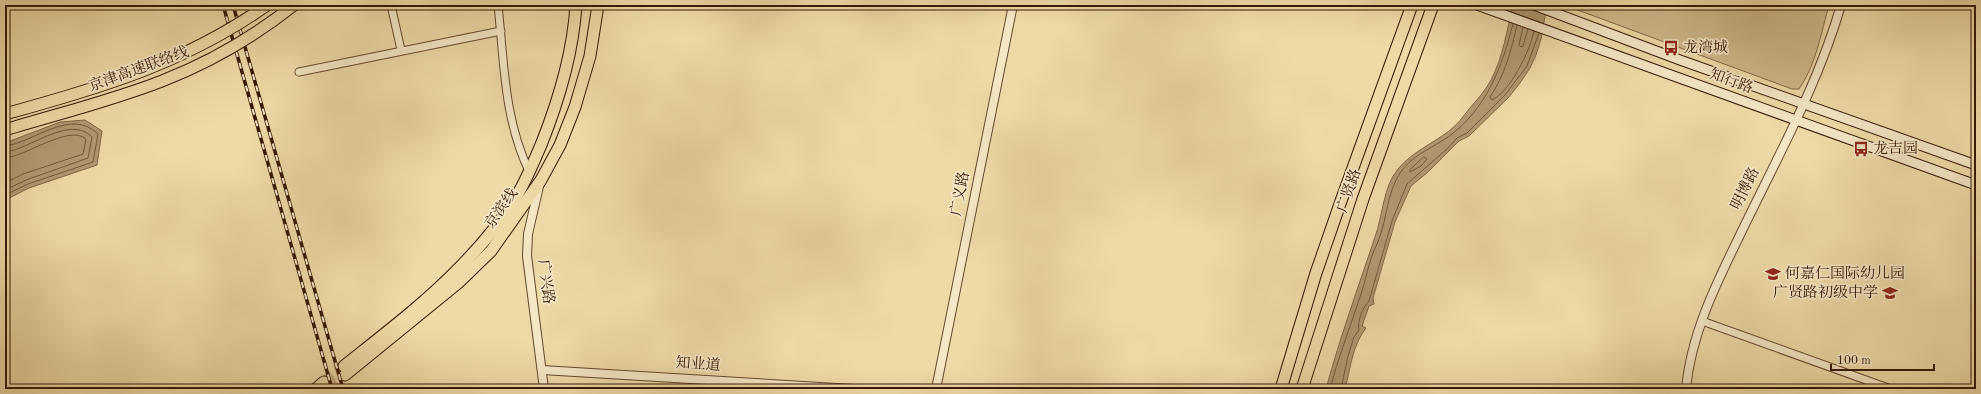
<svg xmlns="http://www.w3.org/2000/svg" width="1981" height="394" font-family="'Old Standard TT','Noto Serif SC',serif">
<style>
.green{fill:#cfb98c;stroke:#836849}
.water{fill:#b09870;stroke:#806546}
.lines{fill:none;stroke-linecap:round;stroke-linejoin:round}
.shore{stroke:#74583b;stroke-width:1}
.trunk-tunnel{stroke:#c9b387;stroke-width:11;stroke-dasharray:11 5.5;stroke-linecap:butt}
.minor-casing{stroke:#65482e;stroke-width:9}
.tertiary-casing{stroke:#65482e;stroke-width:10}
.secondary-casing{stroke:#371806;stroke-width:11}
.primary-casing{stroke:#371806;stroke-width:13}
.trunk-casing{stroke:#371806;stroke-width:13}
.minor{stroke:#f4e7c6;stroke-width:7}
.tertiary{stroke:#f4e7c6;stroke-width:8}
.secondary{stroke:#f4e7c6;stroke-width:9}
.primary{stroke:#eedaa7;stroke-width:11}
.trunk{stroke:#eedaa7;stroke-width:11}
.rail-casing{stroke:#371806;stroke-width:3.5}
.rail{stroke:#f4e7c6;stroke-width:2;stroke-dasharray:6;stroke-linecap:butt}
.trunk-bridge-casing{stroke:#371806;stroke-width:13;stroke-linecap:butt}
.trunk-bridge{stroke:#eedaa7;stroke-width:11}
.labels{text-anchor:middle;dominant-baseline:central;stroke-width:3.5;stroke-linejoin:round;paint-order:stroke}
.poi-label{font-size:15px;fill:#371806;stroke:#f4e7c6;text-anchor:start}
.street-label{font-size:15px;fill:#371806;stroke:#f4e7c6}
</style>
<rect width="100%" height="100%" fill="#eedaa7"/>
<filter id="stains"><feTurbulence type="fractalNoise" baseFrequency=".005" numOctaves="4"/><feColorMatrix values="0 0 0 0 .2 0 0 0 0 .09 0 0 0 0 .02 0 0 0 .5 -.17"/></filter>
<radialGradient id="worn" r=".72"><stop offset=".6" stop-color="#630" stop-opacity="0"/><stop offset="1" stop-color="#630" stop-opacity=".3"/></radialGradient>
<path class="green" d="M1564,5H1829C1821,33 1816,65 1799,89H1792Z"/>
<g class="water">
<path d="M1513,5H1547L1541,39L1536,55L1530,68L1520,83L1508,98L1469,136L1459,141L1428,172L1411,186L1395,222L1373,298L1374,304L1369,306L1362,326L1366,328C1352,346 1351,367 1345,389H1326C1340,337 1358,288 1375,237C1383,215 1383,187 1398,169C1412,152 1432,144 1449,131C1457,125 1463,117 1469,109C1477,100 1485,91 1491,80C1503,57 1507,30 1513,5Z"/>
<path d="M85,120L102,131L97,165L29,188L5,200V143L60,122Z"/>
</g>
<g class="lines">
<g class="shore">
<path d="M1517,25C1511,51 1505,75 1490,97L1492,100C1510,92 1530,51 1534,31"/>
<path d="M1523,27L1519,45L1521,47L1523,46L1528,29"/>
<path d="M5,146C33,143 71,107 98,134L93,162L28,184L5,195"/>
<path d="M5,152C29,150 70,114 92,137L88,158L26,180L5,190"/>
<path d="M1424,157L1427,159L1421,166L1410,172V170Z"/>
<path d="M5,158C25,157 69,124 86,139L83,154L23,174L5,183"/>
<path d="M1330,389C1338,358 1349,330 1359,300C1364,287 1366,274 1370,262C1372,254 1376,247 1379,239C1387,218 1387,193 1400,173C1411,156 1432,148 1448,137C1486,110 1502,67 1513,24"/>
<path d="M1341,389L1348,356L1354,337L1359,330C1357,321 1363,307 1369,301L1392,221L1407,184L1448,148L1457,138L1467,133L1505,95L1527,66L1539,33"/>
</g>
<g class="trunk-tunnel">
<path d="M324,382L344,366"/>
<path d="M328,389L345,375"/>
</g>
<g class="minor-casing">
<g id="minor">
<path d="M391,5L401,50"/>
<path d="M498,5C504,61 504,121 530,173"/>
<path d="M299,72L501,31"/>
<path d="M1702,321L1891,389"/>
</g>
</g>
<g class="tertiary-casing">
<g id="tertiary">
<path d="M540,182L528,234L527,256L544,389"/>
<path d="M542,370L853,389"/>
<path d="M936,389L1013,5"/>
<path d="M1686,389C1691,334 1716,284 1740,235C1776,160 1818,85 1841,5"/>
</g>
</g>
<g class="secondary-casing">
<g id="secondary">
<path d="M1477,5L1976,185"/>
<path d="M1534,5L1680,60L1976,165"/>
</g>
</g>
<g class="primary-casing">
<g id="primary">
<path d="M1281,389L1316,273L1341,201L1412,5"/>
<path d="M1302,389L1363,199L1433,5"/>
</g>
</g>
<g class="trunk-casing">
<g id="trunk">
<path d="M344,366C383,335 424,304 459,268C480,247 501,222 516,197C526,181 533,163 541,145C559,100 573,54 576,5"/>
<path d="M345,375L458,283L491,251L541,180L560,145L575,107L590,56L598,5"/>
<path d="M316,389L324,382"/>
</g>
</g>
<use href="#minor" class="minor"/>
<use href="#tertiary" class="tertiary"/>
<use href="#secondary" class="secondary"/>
<use href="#primary" class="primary"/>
<use href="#trunk" class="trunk"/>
<g class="rail-casing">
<g id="rail">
<path d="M223,5L332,389"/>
<path d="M233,5L343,389"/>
</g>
</g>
<use href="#rail" class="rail"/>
<g class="trunk-bridge-casing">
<g id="trunk-bridge">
<path d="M5,114C100,88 185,63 267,5"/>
<path d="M5,130C57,114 111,101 162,81C208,63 255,36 294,5"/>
</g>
</g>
<use href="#trunk-bridge" class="trunk-bridge"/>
</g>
<defs>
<g id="bus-bare" transform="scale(1.2)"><path d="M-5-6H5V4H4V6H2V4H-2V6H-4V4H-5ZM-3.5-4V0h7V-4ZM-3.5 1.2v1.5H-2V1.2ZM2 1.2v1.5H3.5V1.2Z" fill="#8f2418" stroke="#f4e7c6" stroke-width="2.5" paint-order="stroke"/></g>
<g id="school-bare" transform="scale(1.2)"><path d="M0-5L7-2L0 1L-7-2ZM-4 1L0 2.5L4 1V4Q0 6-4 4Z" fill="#8f2418" stroke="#f4e7c6" stroke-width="2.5" paint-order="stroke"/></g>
</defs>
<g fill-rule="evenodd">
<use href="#bus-bare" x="1671" y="48"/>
<use href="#bus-bare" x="1861" y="149"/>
<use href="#school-bare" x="1773" y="274"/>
<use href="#school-bare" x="1890" y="293"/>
</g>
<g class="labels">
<g class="poi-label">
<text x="1683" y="48">龙湾城</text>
<text x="1873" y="149">龙吉园</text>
<text x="1785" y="274">何嘉仁国际幼儿园</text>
<text x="1878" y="293" text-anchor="end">广贤路初级中学</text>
</g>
<g class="street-label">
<text transform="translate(139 70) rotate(-20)">京津高速联络线</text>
<text transform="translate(1731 82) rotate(20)">知行路</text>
<text transform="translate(1746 189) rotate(-64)">明博路</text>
<text transform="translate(1350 191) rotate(-71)">广贤路</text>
<text transform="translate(961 194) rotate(-79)">广义路</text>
<text transform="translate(502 209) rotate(-55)">京滨线</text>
<text transform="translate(545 282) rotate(83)">广兴路</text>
<text transform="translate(698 365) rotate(4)">知业道</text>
</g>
</g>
<rect width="1981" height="394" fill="none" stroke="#eedaa7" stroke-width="20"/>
<rect x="6" y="6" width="1969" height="382" fill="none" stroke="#371806" stroke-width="2"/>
<rect x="10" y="10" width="1961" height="374" fill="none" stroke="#371806"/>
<path d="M1831 364v6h103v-6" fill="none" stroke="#371806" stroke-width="2"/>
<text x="1837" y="364" font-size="12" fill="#371806" stroke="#f4e7c6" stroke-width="3" paint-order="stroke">100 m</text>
<rect width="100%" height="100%" filter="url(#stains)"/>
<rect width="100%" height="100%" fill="url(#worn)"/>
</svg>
